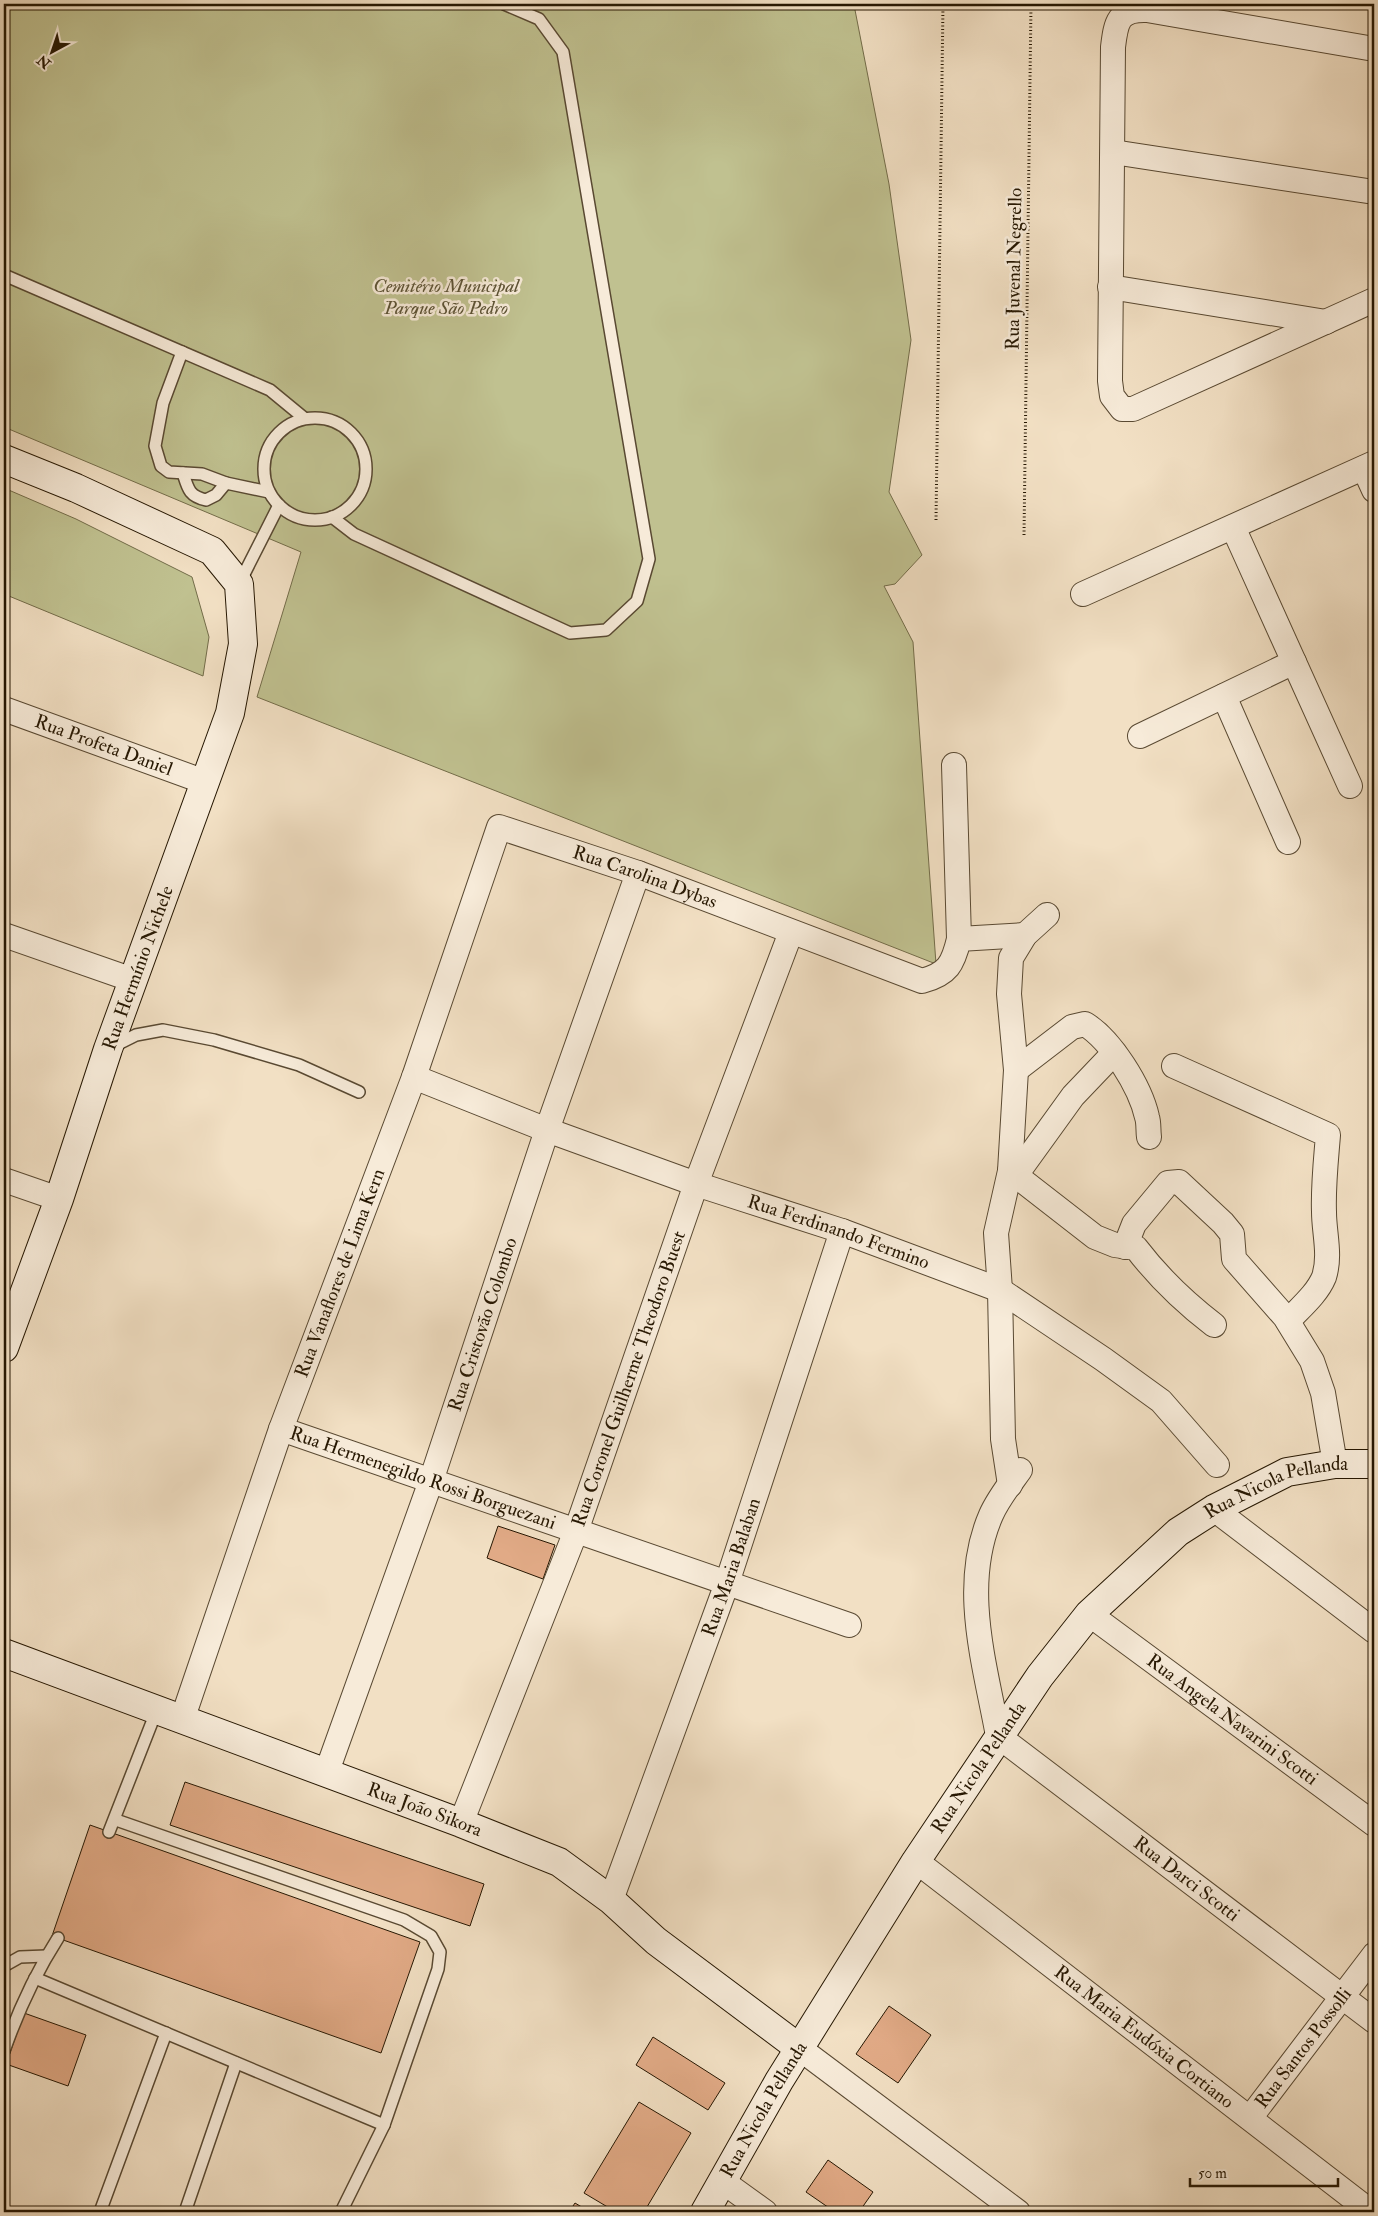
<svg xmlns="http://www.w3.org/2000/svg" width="1378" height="2216" font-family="'IM FELL Double Pica',serif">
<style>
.green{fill:#c0c190;stroke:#736c49}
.building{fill:#e1aa86;stroke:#261702}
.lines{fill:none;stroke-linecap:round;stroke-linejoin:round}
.lane-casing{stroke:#594932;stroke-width:14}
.street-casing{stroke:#594932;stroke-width:26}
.secondary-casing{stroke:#261702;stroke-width:30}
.path{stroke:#261702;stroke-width:3;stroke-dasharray:1 2.5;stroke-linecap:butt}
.lane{stroke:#f7ebd9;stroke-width:11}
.street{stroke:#f7ebd9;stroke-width:24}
.secondary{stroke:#f7ebd9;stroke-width:28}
.labels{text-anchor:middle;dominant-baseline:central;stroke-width:5;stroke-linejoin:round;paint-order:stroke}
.street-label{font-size:19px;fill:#261702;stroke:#f7ebd9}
.park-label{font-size:19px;font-style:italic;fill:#5c5234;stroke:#f7ebd9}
</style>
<rect width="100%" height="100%" fill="#f2e0c4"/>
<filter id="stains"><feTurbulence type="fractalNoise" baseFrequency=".004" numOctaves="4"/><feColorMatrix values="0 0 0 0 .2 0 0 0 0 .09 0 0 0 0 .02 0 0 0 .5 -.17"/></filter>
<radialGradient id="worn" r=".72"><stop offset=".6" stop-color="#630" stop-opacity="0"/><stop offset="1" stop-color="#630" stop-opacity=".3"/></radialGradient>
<g class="green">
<path d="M4,4H851L855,10L889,184L911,340L889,492L922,555L895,584L884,586L913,642L936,964L257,697L301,552L4,427Z"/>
<path d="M4,488L76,519L192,577L209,637L203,676L4,594Z"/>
</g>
<g class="building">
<path d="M498,1526L555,1545L543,1579L487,1558Z"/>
<path d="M185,1782L484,1884L470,1926L170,1825Z"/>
<path d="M90,1825L420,1942L381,2053L52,1936Z"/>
<path d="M889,2006L931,2035L898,2083L856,2054Z"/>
<path d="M24,2013L86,2035L68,2086L6,2064Z"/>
<path d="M653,2037L725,2083L708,2110L636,2065Z"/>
<path d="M639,2102L691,2133L644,2212H616L584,2193Z"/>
<path d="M828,2160L873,2192L859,2212H835L806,2192Z"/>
<path d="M575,2203L590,2212H569Z"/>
</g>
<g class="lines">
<g class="lane-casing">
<g id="lane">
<path d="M4,275L270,390L304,418"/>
<path d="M182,352L163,403L155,446L161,466L169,472L202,474L226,483L269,492"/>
<circle cx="315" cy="469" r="51"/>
<path d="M183,473C188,489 189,496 206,500L216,495L226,483"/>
<path d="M332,517L354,534L570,633L606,630L637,601L649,559L563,52L539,19L504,4"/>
<path d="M239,584L279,505"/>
<path d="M114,1046L136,1035L163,1030L214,1040L299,1065L359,1092"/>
<path d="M116,1820L404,1920L431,1936L440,1952L438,1969L384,2125L341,2212"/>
<path d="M109,1832L156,1712"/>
<path d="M4,1966L20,1957L46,1956"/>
<path d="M35,1978L384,2125"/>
<path d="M4,2051C18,2011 35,1974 58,1938"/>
<path d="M100,2212L166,2033"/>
<path d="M185,2212L236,2063"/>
</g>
</g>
<g class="street-casing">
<g id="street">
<path d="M1374,49L1147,10C1118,9 1116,22 1113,47L1110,381L1112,396L1122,409H1133L1374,300"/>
<path d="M1113,152L1374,192"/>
<path d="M1110,287L1326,322"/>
<path d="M1364,468L1374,490"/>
<path d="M1233,527L1350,786"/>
<path d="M1083,594L1374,463"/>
<path d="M1224,696L1288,842"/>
<path id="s1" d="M4,709L205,782"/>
<path d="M1140,736L1294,662"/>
<path d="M954,765L959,939"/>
<path d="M4,935L133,980"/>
<path d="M1174,1066L1328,1135C1326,1160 1323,1186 1324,1212C1324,1233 1331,1255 1324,1277C1317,1294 1300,1308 1288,1321"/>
<path d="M1016,1070L1072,1027L1085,1024C1111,1040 1140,1086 1147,1117C1149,1123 1148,1130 1149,1137"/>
<path id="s2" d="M414,1077L547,1130L696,1184L842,1231L1000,1290L1103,1359L1161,1401L1217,1465"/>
<path d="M1010,1171L1095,1237L1115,1245L1136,1248C1159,1278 1184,1302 1214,1325"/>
<path d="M1016,1175L1073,1096L1114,1053"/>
<path d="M4,1180L59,1199"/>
<path d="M1125,1247L1134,1224L1168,1183L1179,1182L1223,1223L1232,1234L1234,1259L1285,1317L1312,1361L1323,1393L1335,1464"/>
<path id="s3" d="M281,1429L849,1625"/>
<path id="s4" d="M1020,1470C1010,1484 998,1499 991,1515C960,1586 985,1664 998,1736L1374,2021"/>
<path d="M1010,1485L1003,1439L1000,1290L996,1233L1010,1171L1016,1070L1009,994L1011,958L1025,935L1047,915"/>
<path d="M1214,1509L1374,1631"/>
<path id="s5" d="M1089,1614L1374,1824"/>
<path id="s6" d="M182,1720L281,1429L414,1077L499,827L638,873L922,981C948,974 953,964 959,939L1025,935"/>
<path id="s7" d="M326,1774L431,1481L547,1130L638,873"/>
<path id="s8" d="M461,1823L576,1531L696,1184L791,932"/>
<path id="s9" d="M916,1861L1371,2212"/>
<path id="s10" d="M611,1900L727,1583L842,1231"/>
<path d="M799,2048L1018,2212"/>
<path id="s11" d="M1250,2118L1374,1955"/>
<path d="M722,2181L765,2212"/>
</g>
</g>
<g class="secondary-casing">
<g id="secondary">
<path d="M4,459L76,488L212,551L239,584L243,644L230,713L108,1049L59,1199L4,1348"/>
<path id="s12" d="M4,1653L461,1823L559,1862L611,1900L656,1941L799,2048"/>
<path id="s13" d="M705,2212L779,2081L916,1861L1040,1676L1089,1614L1178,1532L1214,1509L1287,1472L1335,1464H1374"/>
</g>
</g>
<g class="path">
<path d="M936,520L943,4"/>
<path d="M1024,535L1031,4"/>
</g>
<use href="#lane" class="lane"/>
<use href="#street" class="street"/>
<use href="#secondary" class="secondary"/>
</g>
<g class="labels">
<g class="street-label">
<text transform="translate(1014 269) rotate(-89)">Rua Juvenal Negrello</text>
<text stroke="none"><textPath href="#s1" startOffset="106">Rua Profeta Daniel</textPath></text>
<text stroke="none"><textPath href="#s6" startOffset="1102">Rua Carolina Dybas</textPath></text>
<text transform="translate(138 968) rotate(-70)">Rua Hermínio Nichele</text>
<text stroke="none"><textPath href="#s2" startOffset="452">Rua Ferdinando Fermino</textPath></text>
<text stroke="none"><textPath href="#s6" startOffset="474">Rua Vanaflores de Lima Kern</textPath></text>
<text stroke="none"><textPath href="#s7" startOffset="476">Rua Cristovão Colombo</textPath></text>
<text stroke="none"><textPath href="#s8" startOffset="475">Rua Coronel Guilherme Theodoro Buest</textPath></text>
<text stroke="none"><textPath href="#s3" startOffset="150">Rua Hermenegildo Rossi Borguezani</textPath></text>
<text stroke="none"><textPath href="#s13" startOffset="942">Rua Nicola Pellanda</textPath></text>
<text stroke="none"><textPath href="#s10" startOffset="354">Rua Maria Balaban</textPath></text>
<text stroke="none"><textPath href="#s5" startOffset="178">Rua Angela Navarini Scotti</textPath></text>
<text stroke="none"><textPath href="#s13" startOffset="522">Rua Nicola Pellanda</textPath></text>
<text stroke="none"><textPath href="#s12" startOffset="449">Rua João Sikora</textPath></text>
<text stroke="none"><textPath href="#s4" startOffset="515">Rua Darci Scotti</textPath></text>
<text stroke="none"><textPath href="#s9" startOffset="288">Rua Maria Eudóxia Cortiano</textPath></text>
<text stroke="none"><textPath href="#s11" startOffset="88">Rua Santos Possolli</textPath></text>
<text stroke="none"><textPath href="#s13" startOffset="118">Rua Nicola Pellanda</textPath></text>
</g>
<g class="park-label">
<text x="446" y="286">Cemitério Municipal<tspan x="446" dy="22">Parque São Pedro</tspan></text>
</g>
</g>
<rect width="1378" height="2216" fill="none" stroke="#f2e0c4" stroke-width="20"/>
<rect x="5" y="5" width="1368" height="2206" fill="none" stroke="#261702" stroke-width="2.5"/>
<rect x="10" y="10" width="1358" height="2196" fill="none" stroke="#261702"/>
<g transform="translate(52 52) rotate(220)" stroke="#f7ebd9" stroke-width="4" paint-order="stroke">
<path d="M0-4L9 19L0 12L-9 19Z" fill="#261702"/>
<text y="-8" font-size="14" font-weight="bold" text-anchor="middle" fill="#261702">N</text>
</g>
<path d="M1190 2178v8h148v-8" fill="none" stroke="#261702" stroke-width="2.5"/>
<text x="1198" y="2178" font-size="15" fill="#261702" stroke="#f7ebd9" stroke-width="4" paint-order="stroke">50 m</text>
<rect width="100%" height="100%" filter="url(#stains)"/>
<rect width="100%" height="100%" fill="url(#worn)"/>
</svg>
